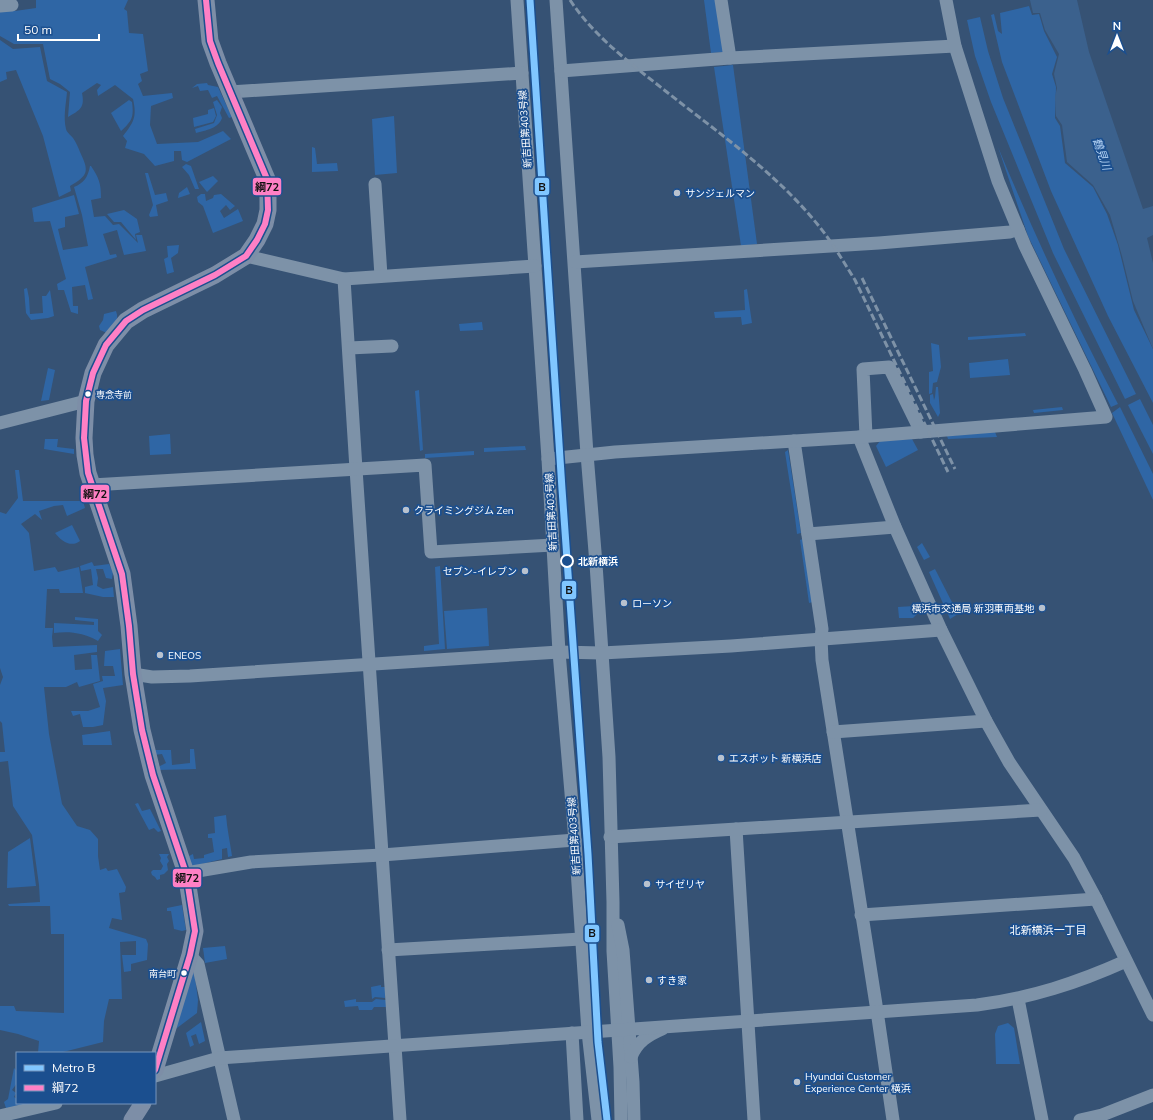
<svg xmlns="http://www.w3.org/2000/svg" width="1153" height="1120" font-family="Mulish,'Noto Sans JP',sans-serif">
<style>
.green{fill:#2f66a5}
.water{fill:#3b618d}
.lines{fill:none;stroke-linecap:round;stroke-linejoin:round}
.minor{stroke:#7d92a8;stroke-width:13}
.major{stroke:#7d8ea7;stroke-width:17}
.rail{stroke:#7e92a7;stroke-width:3;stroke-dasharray:7 3;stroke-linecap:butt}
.bus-1-casing{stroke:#1b4f8f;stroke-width:9}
.bus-1{stroke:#ff80c5;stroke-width:6}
.metro-1-casing{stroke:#1b4f8f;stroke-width:10}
.metro-1{stroke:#80c6ff;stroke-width:7}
.poi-dot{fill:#b9c2ce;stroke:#1b4f8f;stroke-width:1.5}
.bus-dot{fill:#fff;stroke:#1b4f8f;stroke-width:1.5}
.stop-dot{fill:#1b4f8f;stroke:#fff;stroke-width:2}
.labels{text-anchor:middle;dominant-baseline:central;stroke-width:3.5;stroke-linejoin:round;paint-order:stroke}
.bus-label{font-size:9px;fill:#fff;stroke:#1b4f8f;text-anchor:start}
.street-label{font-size:10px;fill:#fff;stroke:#1b4f8f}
.poi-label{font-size:10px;fill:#fff;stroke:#1b4f8f;text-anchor:start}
.stop-label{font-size:10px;font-weight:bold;fill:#fff;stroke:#1b4f8f;text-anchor:start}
.water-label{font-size:11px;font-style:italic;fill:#b5d3f5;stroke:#1b4f8f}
.neighbourhood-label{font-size:11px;fill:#fff;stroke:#1b4f8f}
.line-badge{stroke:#1b4f8f;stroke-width:1.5}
.pale-badge-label{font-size:11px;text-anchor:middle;font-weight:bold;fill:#111}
</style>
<rect width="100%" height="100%" fill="#365274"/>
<g class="green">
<path d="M36,0H128L124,9L127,11L129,33L143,34L148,71L140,74L142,81L138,84L143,96L172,93L173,98L151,106L150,125L157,144L198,142L223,131L231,139L187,162L182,160L181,151H174V161L155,166L144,154L125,148L127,141L123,136C134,122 137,117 133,99L115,85L98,96L97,90L101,85L97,83L82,93C85,108 80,110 68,117L70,92L60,84L50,79L43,44H14L0,36V11H15L36,8Z"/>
<path d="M704,0H717L725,52L711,53Z"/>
<path d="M1029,6L1032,15L1039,14L1044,31L1057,57L1052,74L1056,87L1055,118L1060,126L1065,163L1093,187L1107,214L1118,245L1134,310L1153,349V403L1108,316L1051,191L1002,62L991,15L994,14L998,31L1002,34L1000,13Z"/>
<path d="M980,17L988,51L1003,98L1064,249L1136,394L1125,399L1053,253L991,102L975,56L967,20Z"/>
<path d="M0,40L13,49L40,47L47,81L67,92C66,104 63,117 66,129C67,133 71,135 73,138C76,142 78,147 80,152C89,171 89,175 70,186L71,191L59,197L43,136L16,70L6,72L7,79L0,82Z"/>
<path d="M733,65L757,244L741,246L714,67Z"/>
<path d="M207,83L208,85L218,87L232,117L229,118L217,96L212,98L208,90L200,91L198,86L192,88L197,84Z"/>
<path d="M129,100L132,102C134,117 132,121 121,131L111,113Z"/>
<path d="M217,100L222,107L220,113L222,118C218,129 206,130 196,133L195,129L214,123L217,115L213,102Z"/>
<path d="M214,108L216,116L213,122L194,127L193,118L208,114V110Z"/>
<path d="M394,116L397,173L375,175L372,119Z"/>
<path d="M312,147L315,148L317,164L337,163L338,171L312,172Z"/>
<path d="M998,147C1034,234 1074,320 1118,404L1111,407L1028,236Z"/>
<path d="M186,164L191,166L199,189H195L189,175L182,167Z"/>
<path d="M90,166H91C99,178 101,183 101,198L91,200L94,217L105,216L113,225L119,224L138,243L136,235H142L146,251L124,255L117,230L103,234L110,255L116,254L117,257L85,267L93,299L88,300L85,285L72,287L73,306H78V314L71,312L64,290H58L57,284L66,279L50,221L34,222L32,208L74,195L79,214L65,217V227L58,229L63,250L88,246L82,215L74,187C84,183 88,177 90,166Z"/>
<path d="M145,173H148L155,195L166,193L168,201L156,205L158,216L150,217L149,215L153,205Z"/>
<path d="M213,176L218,181L207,192L199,182Z"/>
<path d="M187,187L190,194L178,198L179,193Z"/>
<path d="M201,194H205L206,201L213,198L214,195L221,194L235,206L230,210L226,205L220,211L224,218L238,209L243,221L213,233L203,206L198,202L197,197Z"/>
<path d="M124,210L137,219L140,232L135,234L136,240L121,222H114L107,214Z"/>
<path d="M179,245L178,253L171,258L174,272L167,274L164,259L168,257L167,246Z"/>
<path d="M27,288L29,298L30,314L43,313L42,296H46L50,290L54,316L48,318L31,320L26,313L24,289Z"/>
<path d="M747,289L752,323L742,325L741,317L715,318L714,312L745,310L744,290Z"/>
<path d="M116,311C120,321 113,326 107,333L100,330L99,326L103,320L104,314Z"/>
<path d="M482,322L483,330L460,331L459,324Z"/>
<path d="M1025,333L1026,336L968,340V337Z"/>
<path d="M931,343L939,345L941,367L937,382L933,383L932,393L929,394V372L933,371Z"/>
<path d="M1008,359L1010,375L970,378L969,363Z"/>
<path d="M48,368L55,370L49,400L41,401Z"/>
<path d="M936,387H938L940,413L938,417L930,403V395L933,394L934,400L935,397Z"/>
<path d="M419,390L423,450L420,451L415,391Z"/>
<path d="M1140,399L1153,425V454L1128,405Z"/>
<path d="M1062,407L1063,410L1034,413L1033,410Z"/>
<path d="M1120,407L1153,474V500L1112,413Z"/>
<path d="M995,432L997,437L948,439L947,436Z"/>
<path d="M170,434L171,454L150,455L149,436Z"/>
<path d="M45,439H58L57,447L74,449V454L44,449Z"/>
<path d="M912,439L918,450L886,467L876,446L880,441Z"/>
<path d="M525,446L526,450L484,452V448Z"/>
<path d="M788,450L801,533L797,534C794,506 789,480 785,452Z"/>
<path d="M474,451V455L425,458V454Z"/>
<path d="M15,470H19L23,501H83L85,508L67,516L63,505L54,506L39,511L42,520L35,514L21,524L29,533L34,571L55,567L58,572L79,567L83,593H60L59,589H47L45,628H53L52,637L53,647L97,645V652L74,655L75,670L92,669L91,655H97L100,681L79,687L77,682L66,687H44L49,734L62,804L77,826L90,830L98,839V856L100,870L106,868L108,871L117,869L126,887L125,892L119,893L122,920L112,918L109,928L146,939L148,944L147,960L131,964V971L124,972L122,955H136V941L120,942L122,999H109L104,1021L103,1042L59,1053H38L39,1041L18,1034L0,1030V1006H14L16,1011L64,1013V934H51L50,906H9L8,904L40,902L39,885L32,835L13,806L8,761L0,762V752H5L2,723L0,721V685L3,677L0,668V512L6,514L18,498Z"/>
<path d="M72,525L80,541C71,548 61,541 55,533Z"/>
<path d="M803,539L813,602L809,603L800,540Z"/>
<path d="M922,543L930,557L924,560L917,547Z"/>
<path d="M92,562L94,566L109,564L113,572L112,579L106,578L103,569H96L98,578L97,586L103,589L113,587L114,597H103L85,593V587L93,585L91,569L81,571L80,566Z"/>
<path d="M440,566L445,649L424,651V646L439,644L435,567Z"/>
<path d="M935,569L958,614L950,619L929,572Z"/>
<path d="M914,606L917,614L913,618H899L898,607Z"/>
<path d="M487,608L489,646L447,649L444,611Z"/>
<path d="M75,617L98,619V631L102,635L98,641C84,633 70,631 54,633V623L94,625V622L75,620Z"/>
<path d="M120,649L123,685L103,688L106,701L103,725L93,727H83L80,714L73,716L71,711H88L100,707L93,684L103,681L102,676H115L113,666H104L105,651Z"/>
<path d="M110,731L112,745H83L82,735Z"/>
<path d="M190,749H194L196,769L158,770V767L166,763L162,754L154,755L155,750H171L172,765L190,763Z"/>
<path d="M138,803L142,811L150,809L161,831L158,832L154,828L149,830L135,804Z"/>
<path d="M226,815C227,829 230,842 232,856L228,857L227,848L222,849V859L194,866L190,864L189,856L193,854L194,859L204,858V855L214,852L212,838H208V834L215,833L214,817Z"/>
<path d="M30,838L36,886L7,888L8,852Z"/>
<path d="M159,854H169L167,857L169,861L167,864L168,870L164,874L160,875V879L157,880L155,877L152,875L151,872L153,870H161L163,866L160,861L161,858Z"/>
<path d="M182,905L186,930L182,931L174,929L171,911H167V908Z"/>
<path d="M225,946L227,959L205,963L203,948Z"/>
<path d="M194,970L198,1000L197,1013L173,1031Z"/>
<path d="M381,985V987H385V998L375,997L372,999L371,987Z"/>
<path d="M356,999V1002H372L376,999L386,1000V1007H374L372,1010H359L358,1006L345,1007L344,1001Z"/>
<path d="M201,1022L205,1041L199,1044L196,1034L191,1036L194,1045L190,1047L186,1033Z"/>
<path d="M1008,1023L1014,1028L1020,1064H996L995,1034L998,1026Z"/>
<path d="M14,1068L17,1071V1083L12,1090L16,1093L14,1097L17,1099V1103L25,1104L26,1103H41L7,1111L4,1102L8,1099Z"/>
</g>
<path class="water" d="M1030,0H1077L1089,52L1143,209L1153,206V235L1147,238L1153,263V349L1133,301L1122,256L1110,215L1093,185L1067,162L1062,125L1056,116L1055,97L1057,88L1054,74L1059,54L1045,30L1040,13H1033Z"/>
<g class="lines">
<g class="minor">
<path d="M517,0L548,459L559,652L575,840L588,1032L598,1120"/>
<path d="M556,0L587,454L596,564L609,757L613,902V951L620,1067L621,1120"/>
<path d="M721,0L730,58"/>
<path d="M0,6L12,5"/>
<path d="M561,71L730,58L955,46"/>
<path d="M230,92L522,73"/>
<path d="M375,184L381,276"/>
<path d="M246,256L344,279L535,266"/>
<path d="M575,262L879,243L1010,232L1018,229"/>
<path d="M344,279L356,469L400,1120"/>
<path d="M349,348L392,346"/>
<path d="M0,423L86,401"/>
<path d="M866,436L863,369L889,367L921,432"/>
<path d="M859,437L895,527L941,630L986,721L1009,762L1074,858L1096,899L1153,1015"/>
<path d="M794,441L822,629L821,638L822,660L877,1011L893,1120"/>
<path d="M548,459L615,452L859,437L1106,417L1085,370L1025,246L998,181L955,46L946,0"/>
<path d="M92,485L425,465L431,552L553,545"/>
<path d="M808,534L895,527"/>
<path d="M133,674L152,677L190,676L559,652L602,653L731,646L941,630"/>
<path d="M833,732L986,721"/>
<path d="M736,829L754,1120"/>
<path d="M610,837L1041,810"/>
<path d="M186,873L251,862L382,855L575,840"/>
<path d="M861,915L1096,899"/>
<path d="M618,925L623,950L633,1082L634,1120"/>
<path d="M388,950L581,939"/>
<path d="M190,955L198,964L234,1120"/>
<path d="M1018,999L1042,1120"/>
<path d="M572,1033L577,1120"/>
<path d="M631,1057C637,1042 648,1035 662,1029"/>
<path d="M155,1076L219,1058L977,1005C1031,998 1077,983 1126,961"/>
<path d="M0,1116L56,1103"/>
<path d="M1080,1120L1102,1115L1153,1095"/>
</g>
<g class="major">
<path d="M155,1070L190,955L195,931L186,873L153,775L142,730L133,674L129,626L122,574L88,473L85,455L84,438L86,401L93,373L106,345L126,321L143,310L215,275L246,256L257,240L265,224L268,210V185L267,179L218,63L210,41L206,0"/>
<path d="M132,1120L143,1103"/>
</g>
<g class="rail">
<path d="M570,0C595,38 633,65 668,93C720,134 776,173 818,225C832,242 843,261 855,280L948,472"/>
<path d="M862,278L955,469"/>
</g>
<g class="bus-1-casing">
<path id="bus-1" d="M155,1070L190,955L195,931L186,873L153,775L142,730L133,674L129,626L122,574L88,473L84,438L86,401L93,373L106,345L126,321L143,310L215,275L246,256L257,240L265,224L268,210L267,179L218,63L210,41L206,0"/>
</g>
<use href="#bus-1" class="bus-1"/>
<g class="metro-1-casing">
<path id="metro-1" d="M530,0L562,489L588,854L598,1042L607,1120"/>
</g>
<use href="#metro-1" class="metro-1"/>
</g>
<g class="poi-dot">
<circle cx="677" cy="193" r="4"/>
<circle cx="406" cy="510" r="4"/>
<circle cx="525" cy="571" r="4"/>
<circle cx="624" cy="603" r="4"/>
<circle cx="1042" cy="608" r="4"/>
<circle cx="160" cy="655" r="4"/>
<circle cx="721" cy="758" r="4"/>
<circle cx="647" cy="884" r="4"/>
<circle cx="649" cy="980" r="4"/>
<circle cx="797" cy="1082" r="4"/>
</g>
<g class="bus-dot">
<circle cx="88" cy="394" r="3.5"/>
<circle cx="184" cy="973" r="3.5"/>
</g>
<circle class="stop-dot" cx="567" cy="561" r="6"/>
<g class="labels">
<g class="bus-label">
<text x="96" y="394">専念寺前</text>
<text x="176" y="973" text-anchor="end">南台町</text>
</g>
<g class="street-label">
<text transform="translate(525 129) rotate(-94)">新吉田第403号線</text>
<text transform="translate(551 512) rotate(-93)">新吉田第403号線</text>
<text transform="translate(574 836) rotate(-94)">新吉田第403号線</text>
</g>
<g class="poi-label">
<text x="685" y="193">サンジェルマン</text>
<text x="414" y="510">クライミングジム Zen</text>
<text x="517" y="571" text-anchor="end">セブン-イレブン</text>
<text x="632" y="603">ローソン</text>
<text x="1034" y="608" text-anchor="end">横浜市交通局 新羽車両基地</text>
<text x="168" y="655">ENEOS</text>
<text x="729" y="758">エスポット 新横浜店</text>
<text x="655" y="884">サイゼリヤ</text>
<text x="657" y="980">すき家</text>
<text x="805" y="1076">Hyundai Customer<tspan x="805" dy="12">Experience Center 横浜</tspan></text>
</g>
<g class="stop-label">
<text x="578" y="561">北新横浜</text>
</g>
<g class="water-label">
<text transform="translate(1102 154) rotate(71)">鶴見川</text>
</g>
<g class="neighbourhood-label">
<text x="1048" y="930">北新横浜一丁目</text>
</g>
</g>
<g class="line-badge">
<rect x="534" y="177" width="16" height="19" rx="4" fill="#80c6ff"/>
<rect x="252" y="177" width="30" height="19" rx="4" fill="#ff80c5"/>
<rect x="80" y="484" width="30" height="19" rx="4" fill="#ff80c5"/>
<rect x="561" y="580" width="16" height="20" rx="4" fill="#80c6ff"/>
<rect x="172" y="868" width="30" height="20" rx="4" fill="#ff80c5"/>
<rect x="584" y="924" width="16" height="19" rx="4" fill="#80c6ff"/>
</g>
<g class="pale-badge-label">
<text x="542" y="191">B</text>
<text x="267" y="191">綱72</text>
<text x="95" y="498">綱72</text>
<text x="569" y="594">B</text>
<text x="187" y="882">綱72</text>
<text x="592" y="937">B</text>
</g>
<rect x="16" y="1052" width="140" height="52" fill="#1b4f8f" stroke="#7695bc"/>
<rect x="24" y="1065" width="20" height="6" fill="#80c6ff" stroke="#7695bc"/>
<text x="52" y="1072" font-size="12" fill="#ffffff">Metro B</text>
<rect x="24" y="1085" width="20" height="6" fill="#ff80c5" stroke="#7695bc"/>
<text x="52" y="1092" font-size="12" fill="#ffffff">綱72</text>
<g transform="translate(1117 36)" stroke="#1b4f8f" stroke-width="3" paint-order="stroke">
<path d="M0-3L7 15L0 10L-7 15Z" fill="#ffffff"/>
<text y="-6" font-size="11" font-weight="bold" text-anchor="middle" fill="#ffffff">N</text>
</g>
<path d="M18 34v6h81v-6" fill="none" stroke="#ffffff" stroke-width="2"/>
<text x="24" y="34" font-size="12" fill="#ffffff" stroke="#1b4f8f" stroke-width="3" paint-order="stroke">50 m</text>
</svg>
